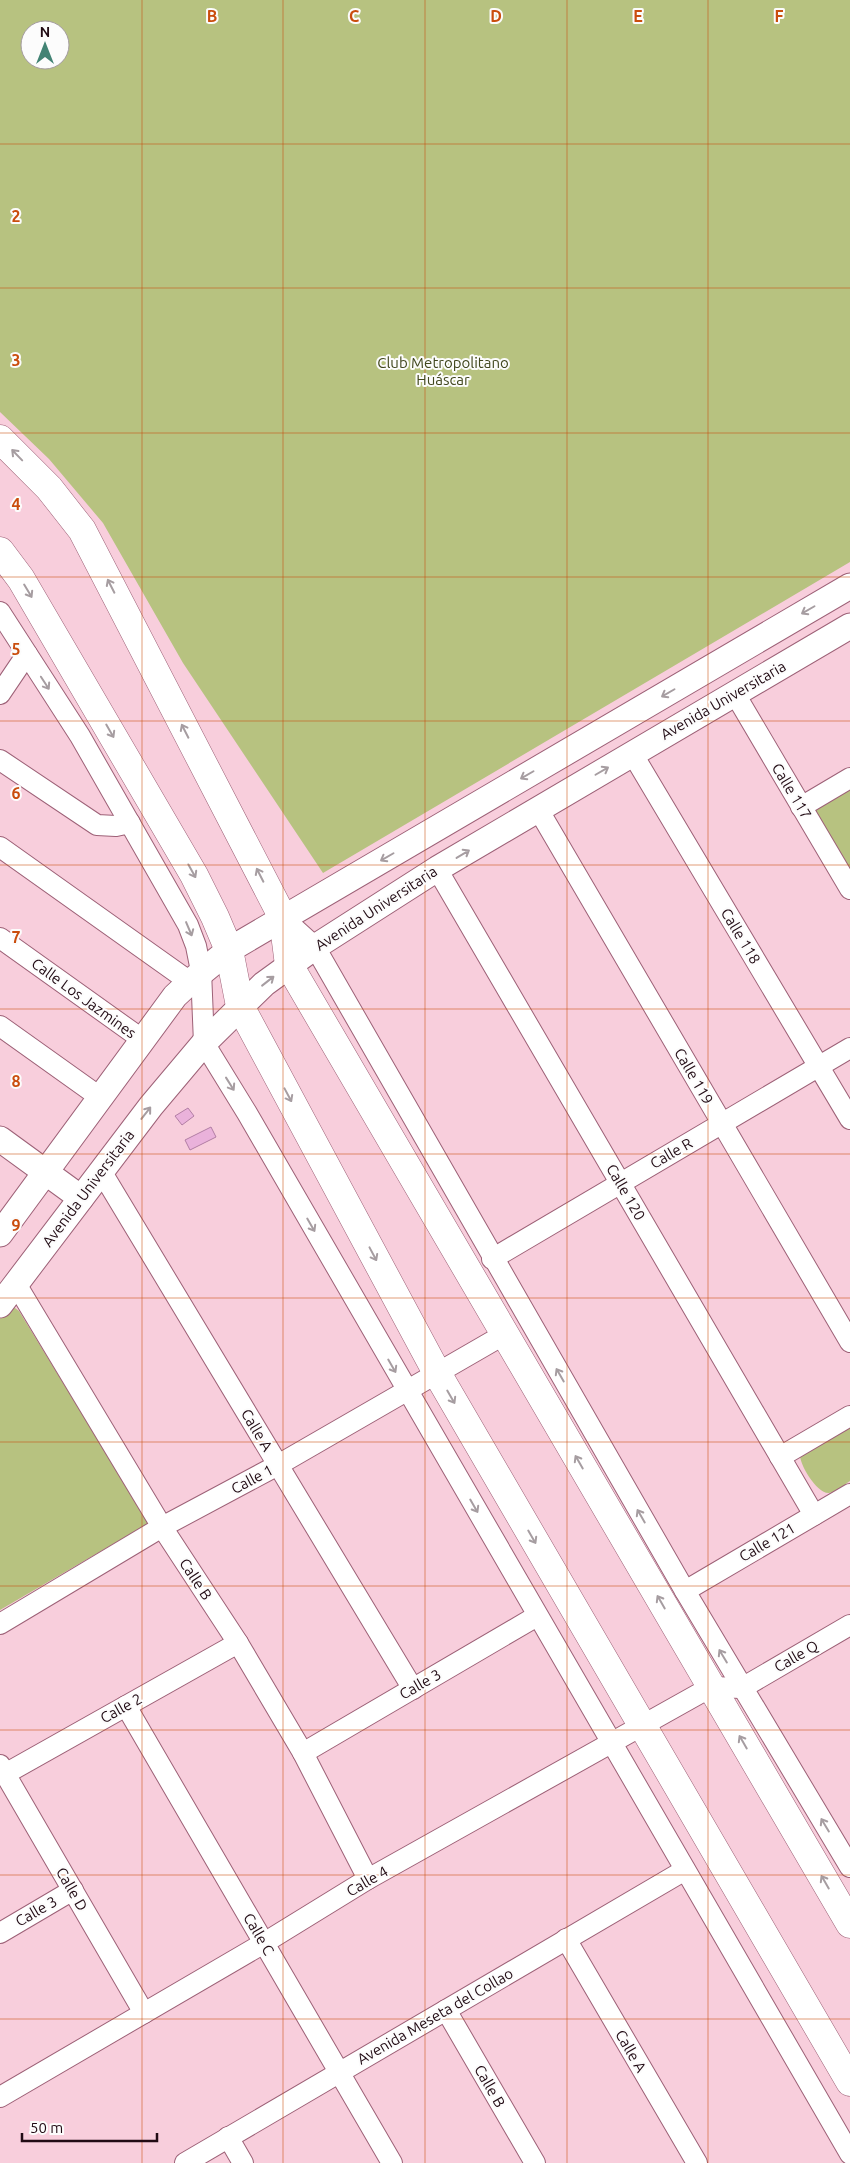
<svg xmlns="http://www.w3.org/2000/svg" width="850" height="2163" font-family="Ubuntu,sans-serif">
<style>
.green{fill:#b7c280;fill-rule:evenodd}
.building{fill:#eab2db;stroke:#b27ea4}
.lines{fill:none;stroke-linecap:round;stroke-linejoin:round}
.minor-casing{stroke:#9d6177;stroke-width:22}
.tertiary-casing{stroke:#9d6177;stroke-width:27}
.secondary-casing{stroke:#9d6177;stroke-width:29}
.minor{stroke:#fff;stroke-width:20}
.tertiary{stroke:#fff;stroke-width:25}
.secondary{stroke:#fff;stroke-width:28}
.oneway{stroke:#a69da1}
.grid{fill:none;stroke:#ca4d0d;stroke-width:1;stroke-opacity:0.55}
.labels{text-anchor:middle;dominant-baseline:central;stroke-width:4;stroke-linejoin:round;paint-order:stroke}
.park-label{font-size:15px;fill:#41471e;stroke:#fcfcfc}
.street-label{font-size:15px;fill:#210b14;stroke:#fcfcfc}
.grid-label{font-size:16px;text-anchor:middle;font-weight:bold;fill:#ca4d0d;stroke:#fcfcfc;stroke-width:4;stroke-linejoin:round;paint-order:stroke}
</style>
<rect width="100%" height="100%" fill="#f8cedc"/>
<g class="green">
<path d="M0,0H850V562L323,873L183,663L103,523L49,459L0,412ZM30,30H60V60H30Z"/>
<path d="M847,791H850V879L815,811L816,807Z"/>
<path d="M15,1308L19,1311L149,1523L0,1610V1319L9,1309Z"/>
<path d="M850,1424V1481C844,1485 836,1492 829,1493C817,1494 799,1464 800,1454Z"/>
</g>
<g class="building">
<path d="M188,1108L194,1116L182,1125L175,1116Z"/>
<path d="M211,1127L216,1137L190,1150L185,1140Z"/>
</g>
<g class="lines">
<g class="minor-casing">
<g id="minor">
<path d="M0,612L80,736L188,925L196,946L201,971L204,1043L247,1113L850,2154"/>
<path d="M0,694L27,654"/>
<path d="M735,694L850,889"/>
<path d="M632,753L850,1119"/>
<path d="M0,760L97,825L116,826L130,823"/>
<path d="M801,807L850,778"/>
<path d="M538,809L850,1342"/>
<path d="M0,847L190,982"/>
<path d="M437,869L814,1515"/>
<path d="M283,918L315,947L685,1591L850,1867"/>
<path d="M0,938L143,1040"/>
<path d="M0,1026L101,1098"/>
<path d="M101,1171L413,1689"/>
<path d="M492,1259L850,1048"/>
<path d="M16,1284L162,1527L238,1643L303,1753L368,1879"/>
<path d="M780,1457L850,1416"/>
<path d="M685,1591L850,1494"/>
<path d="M0,1624L162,1527L278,1465L505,1334"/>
<path d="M126,1706L392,2163"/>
<path d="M303,1753L537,1616"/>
<path d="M0,1765L144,2013"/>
<path d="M5,1774L238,1643"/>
<path d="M0,1933L73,1890"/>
<path d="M566,1939L697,2163"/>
<path d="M446,2010L535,2163"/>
<path d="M0,2097L264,1943L368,1879L711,1687L742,1688L850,1625"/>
<path d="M228,2137L243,2163"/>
<path d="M185,2163L685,1870"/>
</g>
</g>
<g class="tertiary-casing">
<g id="tertiary">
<path d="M0,1139L81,1198"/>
<path d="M0,1234L175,996L190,982L229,950L850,586"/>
<path d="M0,1305L151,1106L204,1043L264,984L315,947L437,869L850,626"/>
</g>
</g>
<g class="secondary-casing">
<g id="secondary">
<path d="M0,439L49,488L82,530L283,918L289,965L850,1924"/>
<path d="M0,551L21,579L194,875L215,917L229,950L240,1006L437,1373L850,2082"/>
</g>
</g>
<use href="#minor" class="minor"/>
<use href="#tertiary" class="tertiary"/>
<use href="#secondary" class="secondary"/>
</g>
<defs><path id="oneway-shaft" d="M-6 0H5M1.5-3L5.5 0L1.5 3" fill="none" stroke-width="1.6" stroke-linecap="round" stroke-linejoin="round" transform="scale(1.25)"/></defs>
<g class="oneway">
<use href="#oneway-shaft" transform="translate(17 455) rotate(-134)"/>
<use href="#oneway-shaft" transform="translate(111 586) rotate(-117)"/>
<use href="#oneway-shaft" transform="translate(28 591) rotate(59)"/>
<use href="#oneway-shaft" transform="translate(808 610) rotate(150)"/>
<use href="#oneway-shaft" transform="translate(45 683) rotate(57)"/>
<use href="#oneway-shaft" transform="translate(668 693) rotate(150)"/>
<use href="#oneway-shaft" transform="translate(110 731) rotate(60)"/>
<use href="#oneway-shaft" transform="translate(185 731) rotate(-117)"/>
<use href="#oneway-shaft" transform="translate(602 771) rotate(-30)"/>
<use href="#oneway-shaft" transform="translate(527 775) rotate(150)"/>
<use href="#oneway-shaft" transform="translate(463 854) rotate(-31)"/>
<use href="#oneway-shaft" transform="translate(387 857) rotate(150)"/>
<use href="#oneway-shaft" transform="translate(192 871) rotate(61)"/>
<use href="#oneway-shaft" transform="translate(260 875) rotate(-117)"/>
<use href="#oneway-shaft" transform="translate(189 929) rotate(67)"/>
<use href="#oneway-shaft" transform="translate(268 981) rotate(-38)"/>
<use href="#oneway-shaft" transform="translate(230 1084) rotate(58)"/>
<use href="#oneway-shaft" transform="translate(288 1095) rotate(62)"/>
<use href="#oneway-shaft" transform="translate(146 1113) rotate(-52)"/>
<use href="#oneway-shaft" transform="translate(311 1225) rotate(60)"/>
<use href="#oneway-shaft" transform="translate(373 1254) rotate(62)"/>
<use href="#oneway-shaft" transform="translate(392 1366) rotate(60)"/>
<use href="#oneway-shaft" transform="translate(560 1375) rotate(-120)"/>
<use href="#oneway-shaft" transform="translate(451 1397) rotate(60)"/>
<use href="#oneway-shaft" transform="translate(579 1462) rotate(-120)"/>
<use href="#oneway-shaft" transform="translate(474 1506) rotate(60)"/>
<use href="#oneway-shaft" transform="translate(641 1516) rotate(-120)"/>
<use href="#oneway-shaft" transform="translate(532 1537) rotate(60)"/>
<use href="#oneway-shaft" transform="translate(661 1602) rotate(-120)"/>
<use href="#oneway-shaft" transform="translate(723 1656) rotate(-121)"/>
<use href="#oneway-shaft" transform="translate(743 1742) rotate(-120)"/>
<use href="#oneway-shaft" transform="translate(825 1825) rotate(-121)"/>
<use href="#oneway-shaft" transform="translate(825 1882) rotate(-120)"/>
</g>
<path class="grid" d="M142,0V2163M283,0V2163M425,0V2163M567,0V2163M708,0V2163M0,144H850M0,288H850M0,433H850M0,577H850M0,721H850M0,865H850M0,1009H850M0,1154H850M0,1298H850M0,1442H850M0,1586H850M0,1730H850M0,1875H850M0,2019H850"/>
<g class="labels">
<g class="park-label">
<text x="443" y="362">Club Metropolitano<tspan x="443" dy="17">Huáscar</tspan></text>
</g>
<g class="street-label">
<text transform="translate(723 700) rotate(-30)">Avenida Universitaria</text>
<text transform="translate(792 791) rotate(59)">Calle 117</text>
<text transform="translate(376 908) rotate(-33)">Avenida Universitaria</text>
<text transform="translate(741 936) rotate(59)">Calle 118</text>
<text transform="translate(84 998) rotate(36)">Calle Los Jazmines</text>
<text transform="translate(694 1076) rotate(60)">Calle 119</text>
<text transform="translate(671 1153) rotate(-30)">Calle R</text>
<text transform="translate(88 1188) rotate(-53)">Avenida Universitaria</text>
<text transform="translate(626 1192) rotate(60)">Calle 120</text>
<text transform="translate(257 1430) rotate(59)">Calle A</text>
<text transform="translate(252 1479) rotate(-28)">Calle 1</text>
<text transform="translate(767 1542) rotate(-30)">Calle 121</text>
<text transform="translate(196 1579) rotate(57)">Calle B</text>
<text transform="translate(796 1656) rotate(-30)">Calle Q</text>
<text transform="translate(420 1684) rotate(-30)">Calle 3</text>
<text transform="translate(121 1708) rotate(-29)">Calle 2</text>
<text transform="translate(367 1881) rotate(-30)">Calle 4</text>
<text transform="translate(72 1889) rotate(60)">Calle D</text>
<text transform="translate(36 1911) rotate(-30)">Calle 3</text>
<text transform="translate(259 1934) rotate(60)">Calle C</text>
<text transform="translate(435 2016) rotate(-30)">Avenida Meseta del Collao</text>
<text transform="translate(631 2051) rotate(60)">Calle A</text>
<text transform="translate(490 2086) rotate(60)">Calle B</text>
</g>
</g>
<g class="grid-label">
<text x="212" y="22">B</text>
<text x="354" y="22">C</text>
<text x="496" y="22">D</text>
<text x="638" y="22">E</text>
<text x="779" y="22">F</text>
<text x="16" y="222">2</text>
<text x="16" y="366">3</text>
<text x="16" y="510">4</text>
<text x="16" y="655">5</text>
<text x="16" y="799">6</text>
<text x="16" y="943">7</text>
<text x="16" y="1087">8</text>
<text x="16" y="1231">9</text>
</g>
<g transform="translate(45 45)"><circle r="24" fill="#fcfcfc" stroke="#a49c9f"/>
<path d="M0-4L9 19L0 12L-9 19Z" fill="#428374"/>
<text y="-8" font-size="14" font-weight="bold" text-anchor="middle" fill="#210b14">N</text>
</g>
<path d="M22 2133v8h135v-8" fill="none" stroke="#210b14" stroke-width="2.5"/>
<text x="30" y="2133" font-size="15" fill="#210b14" stroke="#fcfcfc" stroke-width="4" paint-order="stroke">50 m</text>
</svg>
